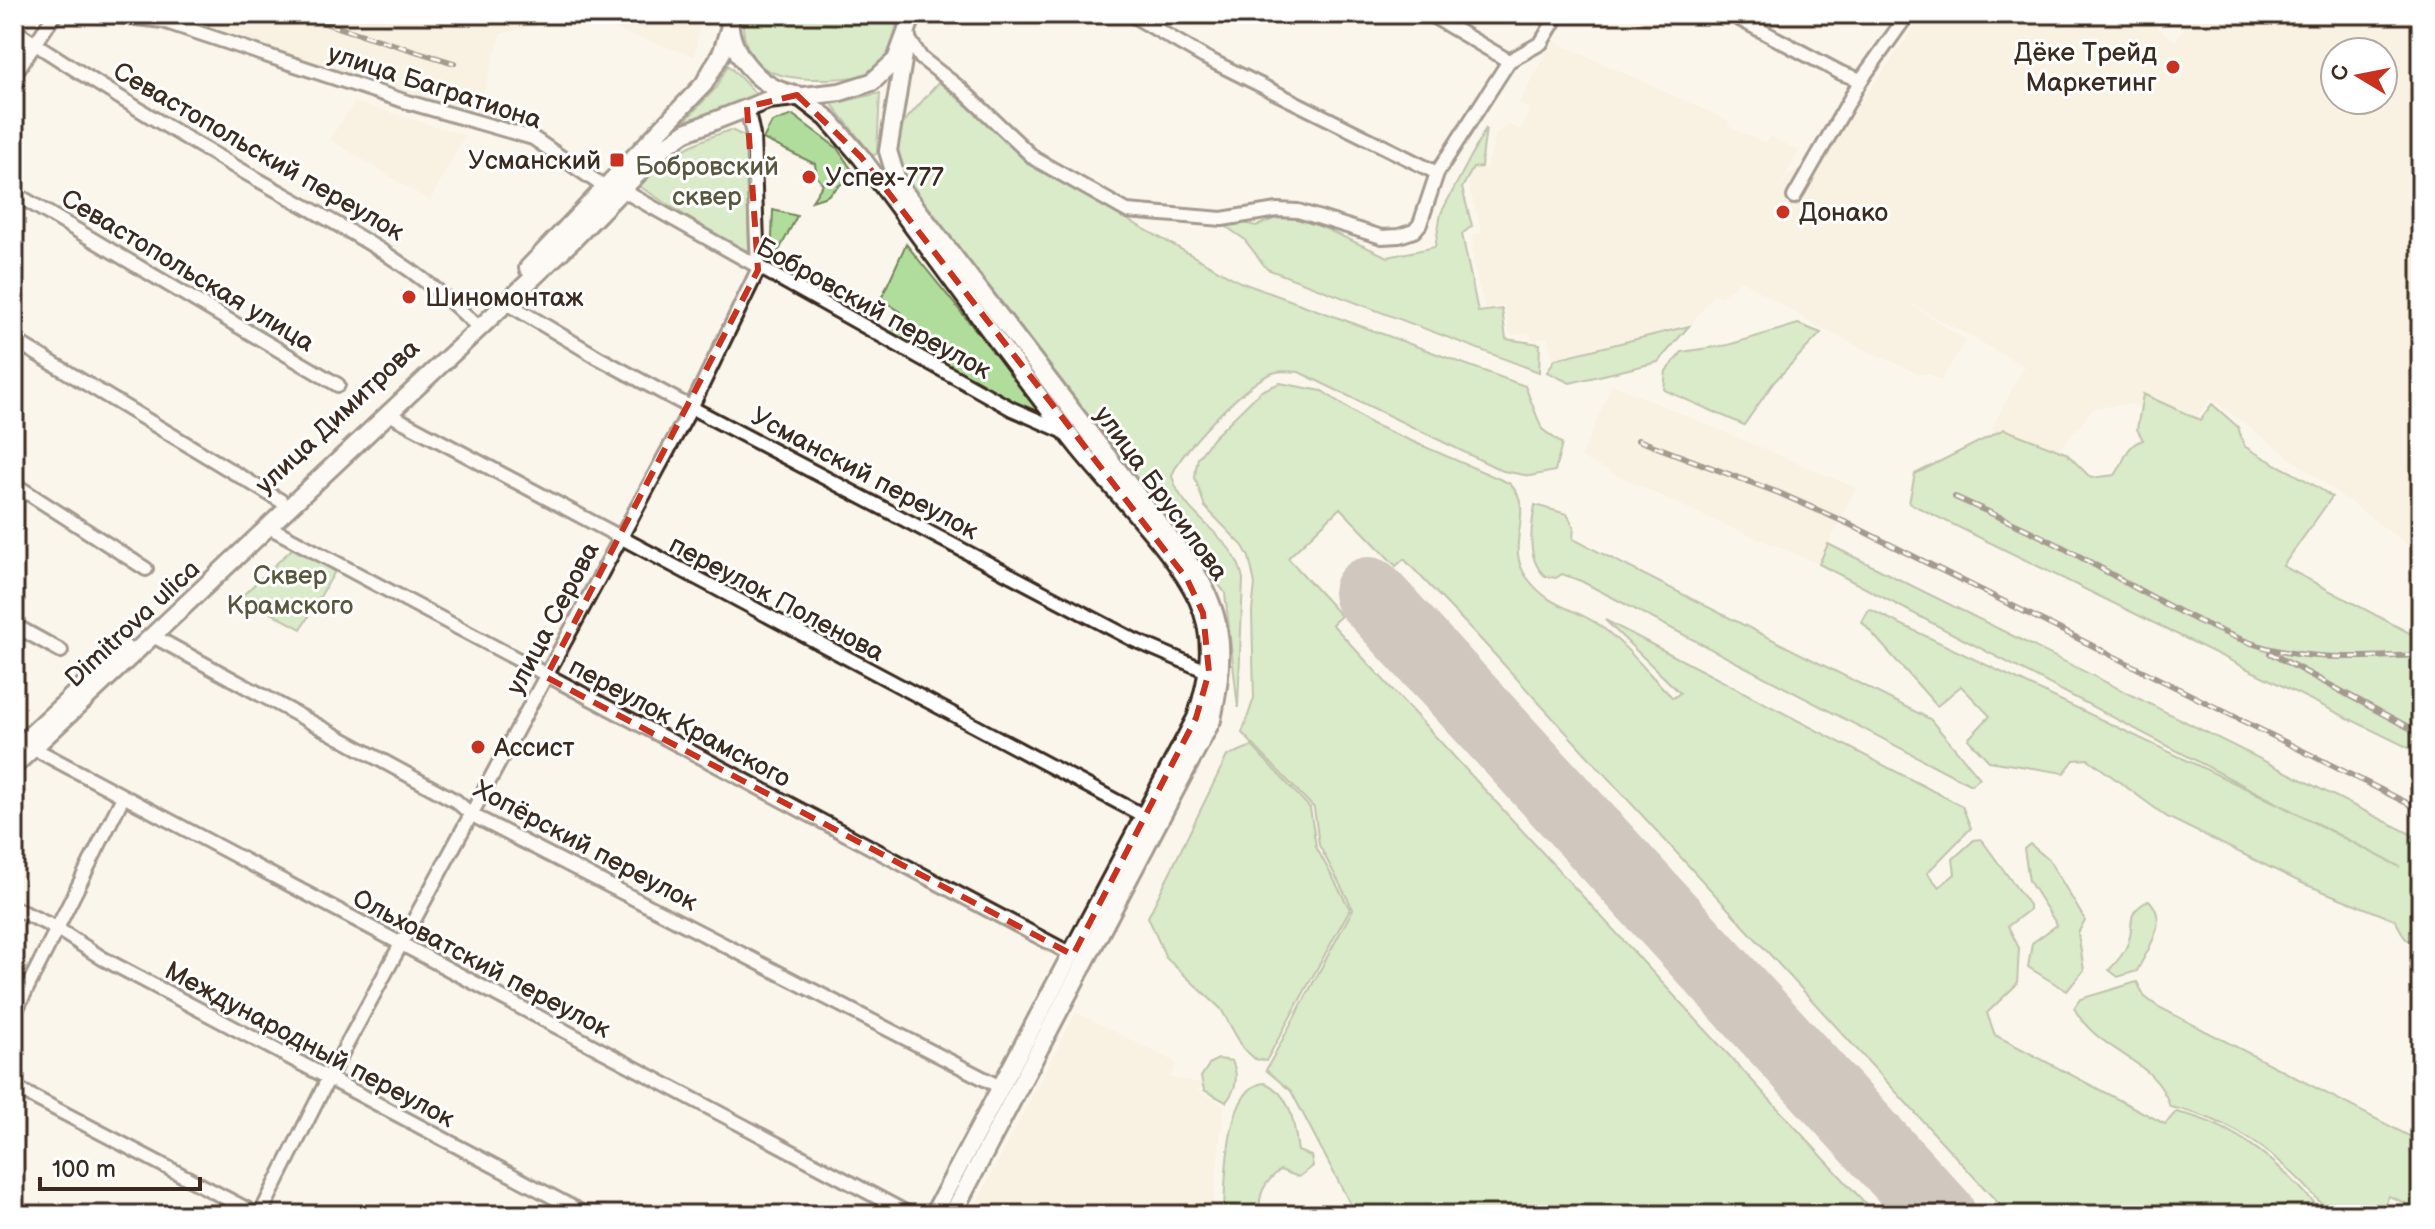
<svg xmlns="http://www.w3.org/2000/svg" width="2435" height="1229" font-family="'Balsamiq Sans',sans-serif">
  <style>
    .built { fill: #f6ebd6; fill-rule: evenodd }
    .green { fill: #b0dd9c; stroke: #76845d; stroke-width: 2 }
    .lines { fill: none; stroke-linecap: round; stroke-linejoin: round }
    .runway { stroke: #9b9085; stroke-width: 72 }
    .minor-casing { stroke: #3b2a1e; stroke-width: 18 }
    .major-casing { stroke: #3b2a1e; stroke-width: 22 }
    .minor { stroke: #fff; stroke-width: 12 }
    .major { stroke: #fff; stroke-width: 16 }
    .rail-casing { stroke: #3b2a1e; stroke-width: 6 }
    .rail { stroke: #fff; stroke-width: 3; stroke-dasharray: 9; stroke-linecap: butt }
    .marked { fill: none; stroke: #c8321e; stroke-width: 6; stroke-dasharray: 16 10; stroke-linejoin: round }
    .poi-dot { fill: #c8321e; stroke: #fff; stroke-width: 3 }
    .labels { text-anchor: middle; stroke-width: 6; stroke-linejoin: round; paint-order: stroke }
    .poi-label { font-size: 26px; fill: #3b2a1e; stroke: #fff; text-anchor: start }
    .street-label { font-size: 26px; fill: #3b2a1e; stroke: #fff }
    .park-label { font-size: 26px; fill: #58573e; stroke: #fff }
  </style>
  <rect width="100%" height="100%" fill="#fbf6ec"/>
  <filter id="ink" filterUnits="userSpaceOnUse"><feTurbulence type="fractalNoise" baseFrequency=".0125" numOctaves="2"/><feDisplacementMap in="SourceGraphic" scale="16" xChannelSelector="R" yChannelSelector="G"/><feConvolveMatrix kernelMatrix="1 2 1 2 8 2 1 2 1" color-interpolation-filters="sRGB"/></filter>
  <g filter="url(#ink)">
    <g class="built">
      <polygon points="160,14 548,14 540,25 501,34 476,116"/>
      <polygon points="566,14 701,14 695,56"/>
      <path d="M1924,14h213l38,26 20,-26h226v541l-210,-156 -27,34 -52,-29 -38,4 -41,50 -62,-28 33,-64 -120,-66 62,40 -25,41 -11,-7h-12l-97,-45 -80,-49 -20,17 -7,-2 -22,28 -139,35 -6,-21 -15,4 -2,-8 -20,2 -6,-30 -19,4 -11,-41 -2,-33 10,-3 -14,-48 5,-17 13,2 10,-36 13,-8 12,4 8,-20 -10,-5 33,-64 177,81 -1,5 37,17 5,-7 29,15 -26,47 14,-22 41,-28zM2335,52h48v48h-48z"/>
      <polygon points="355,102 465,135 430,201 329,139"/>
      <polygon points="1612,384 1856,488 1819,564 1710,519 1581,458"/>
      <polygon points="1076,1012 1177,1063 1170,1078 1202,1083 1202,1088 1196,1089 1224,1105 1212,1215 970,1215"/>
    </g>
    <g class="green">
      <path d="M743,14h156c-4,16 -7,40 -20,52 -15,13 -35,12 -54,13 -47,1 -85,-7 -82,-65z"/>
      <polygon points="728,65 758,96 678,128 716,88"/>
      <path d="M939,82l108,93 193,107 285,104 17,43 20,15 -7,27 -25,5 -27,-5 -204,-99c-12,0 -20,-3 -31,3 -23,10 -89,77 -96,101 12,44 63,58 71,103l-5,129 -13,-115 -321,-416 -7,-27v-20z"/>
      <polygon points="880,93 877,153 873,156 832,104"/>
      <polygon points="793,115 837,148 854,173 827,196 812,201 823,184 817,177 815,164 763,139 772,122"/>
      <polygon points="1486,128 1481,167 1473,168 1462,188 1472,226 1462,234 1478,312 1502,309 1506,339 1540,344 1539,372 1267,269 1244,239 1225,226 1235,221 1256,226 1279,217 1297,216 1388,257 1435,247 1441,213"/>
      <path d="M731,130l15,7 3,112 -5,4 -105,-67c32,-31 49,-43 92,-56z"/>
      <polygon points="773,210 797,216 771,266"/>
      <polygon points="906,244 1049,421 1043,427 884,335 901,312 881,299"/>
      <polygon points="1798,324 1821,333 1774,382 1744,425 1664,390 1666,371 1682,352 1728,345"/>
      <polygon points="1689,326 1658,362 1570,383 1547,372 1555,359"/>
      <path d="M1280,383l42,8 50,33 137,59c30,28 -8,61 19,96 22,29 45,28 71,46 27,19 50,50 74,73l7,-5 -75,-73 357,186 9,22 -44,45 12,14 16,-13 -2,-15 21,-19 7,-1 48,66v5l-21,16 11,22 -2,36 -30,29 8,22 170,89 11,-12c63,13 108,55 149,103h-316l-536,-584 -69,-72 -8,7 -56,-58 -52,50 53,58 -9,8 544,591h-520l-65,-124 -25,-21 87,-161 -34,-64 -5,-37 -72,-75 12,-35 -2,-87 3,-27 -6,-27 -6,-11 -38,-39 -10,-29 1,-10 2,-10 15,-20 48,-47z"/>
      <path d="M2143,394l57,26 12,-16 26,23 6,19c30,19 60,30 88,51l-49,69 138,73v115l-512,-251 6,-29 89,-45 62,24 25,25 24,-3c11,-14 9,-29 28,-35l-6,-11z"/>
      <path d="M1535,505l32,9 7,13 -1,12 357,180 50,59 -9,7 -390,-204 -19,-7 -6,4 -11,-2c-19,-17 -14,-48 -10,-71z"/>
      <polygon points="1828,544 2421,839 2421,947 2405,938 2395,920 2302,883 2167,817 2088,759 2074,760 2064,773 1989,761 1968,739 1990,716 1961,686 1937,706 1862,622 1869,609 2264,797 2400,867 1819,564"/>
      <polygon points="295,546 337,568 301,629 241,597"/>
      <polygon points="1252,746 1310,808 1316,847 1350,909 1266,1061 1255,1059 1243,1048 1221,1009 1166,958 1148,917 1227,756"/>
      <polygon points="2030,844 2049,860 2085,920 2078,933 2084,970 2067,991 2028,967 2032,943 2057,925 2029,881 2024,849"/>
      <path d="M2149,900c21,22 -1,48 -12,71l-19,6 -9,-7c8,-8 15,-16 19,-27 8,-22 -5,-28 21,-43z"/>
      <path d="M2137,982l8,15 12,9 264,136v26l-5,16 5,3v23l-32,-14 -10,19h-48c-43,-53 -93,-95 -161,-108 -14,-50 -73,-54 -96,-99l6,-9z"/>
      <path d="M1218,1059l14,2c7,15 4,29 -6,41l-22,-12 -3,-13 9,-14z"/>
      <path d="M1265,1083c28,12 29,43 33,68l13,5 2,10 -14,11 -19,-7c-17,14 -21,23 -21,45h-35c1,-30 1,-130 41,-132z"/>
    </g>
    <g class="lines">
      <polyline class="runway" points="1369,593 1940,1215"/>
      <defs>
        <g id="minor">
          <polyline points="101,14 163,21 404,101 533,138 606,188"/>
          <polyline points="1130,14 1204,57 1437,173"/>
          <polyline points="1429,14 1509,61"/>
          <polyline points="1730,14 1841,73 1861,80"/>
          <path d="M14,30c66,43 134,86 203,126 89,54 180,92 256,166"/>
          <polyline points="907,36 921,58 961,89 1035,159 1127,211 1222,219 1277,210 1298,211 1382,237 1399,236 1414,231 1420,224 1437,173 1509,61 1541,43 1553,23 1554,14"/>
          <polyline points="14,75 55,14"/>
          <polyline points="620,189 1012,409 1067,433"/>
          <polyline points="14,193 338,385"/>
          <polyline points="1794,197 1861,80 1908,14"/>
          <polyline points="507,303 599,358 673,398 1134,640 1209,672"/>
          <polyline points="14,340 281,501"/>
          <polyline points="389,414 1146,817"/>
          <polyline points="14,484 146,569"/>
          <polyline points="269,527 1073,955"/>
          <polyline points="14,625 61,651"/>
          <polyline points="153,636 456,801 472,815 1002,1088"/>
          <polyline points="33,748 911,1215"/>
          <polyline points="14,908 56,928 102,958 587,1215"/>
          <polyline points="14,1014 123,797"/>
          <polyline points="14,1087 258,1215"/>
          <polyline points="260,1215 328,1079 692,406 758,270 753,135 747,107"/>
        </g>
        <g id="major">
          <path d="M730,14c-4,36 28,73 62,80"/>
          <path d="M907,36l-19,115 10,33 295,384c34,53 31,92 19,152l-260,495"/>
          <path d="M797,95l30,23 34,39c73,97 143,196 218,291 35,43 97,104 119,152 18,39 11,79 -2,118l-263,497"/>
          <polyline points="528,268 704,84 722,52 730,26"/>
          <polyline points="14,750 124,648"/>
          <polyline points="14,766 572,241 663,148 686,132 768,100 840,92 872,82 896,60 913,14"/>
        </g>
      </defs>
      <use href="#minor" class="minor-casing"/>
      <use href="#major" class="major-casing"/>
      <use href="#minor" class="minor"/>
      <use href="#major" class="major"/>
      <defs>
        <g id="rail">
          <polyline points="295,14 454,63"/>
          <polyline points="1638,440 1779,493 1849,524 2421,810"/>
          <path d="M1955,497c37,17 76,33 111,52 61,33 120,71 185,94 53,19 115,14 170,12"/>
          <polyline points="2270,653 2421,734"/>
        </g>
      </defs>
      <use href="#rail" class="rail-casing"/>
      <use href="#rail" class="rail"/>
    </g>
  </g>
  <path d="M0 0H2435V1229H0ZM797,95l64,62 326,422 16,34 6,59 -13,46 -123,237 -527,-278 212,-407 -11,-163z" fill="#fbf6ec" fill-opacity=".55" fill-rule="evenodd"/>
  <path class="marked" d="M797,95l64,62 326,422 16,34 6,59 -13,46 -123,237 -527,-278 212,-407 -11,-163z"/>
  <g class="poi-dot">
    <circle cx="2173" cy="67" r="8"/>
    <rect x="609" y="152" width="16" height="16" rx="4"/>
    <circle cx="809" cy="177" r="8"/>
    <circle cx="1783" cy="212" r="8"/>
    <circle cx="409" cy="297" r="8"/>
    <circle cx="478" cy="747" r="8"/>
  </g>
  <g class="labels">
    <g class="poi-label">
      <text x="2157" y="61" text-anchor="end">Дёке Трейд<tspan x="2157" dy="30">Маркетинг</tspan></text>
      <text x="601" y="169" text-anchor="end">Усманский</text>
      <text x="825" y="186">Успех-777</text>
      <text x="1799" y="221">Донако</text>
      <text x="425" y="306">Шиномонтаж</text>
      <text x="494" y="756">Ассист</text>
    </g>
    <g class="street-label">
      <text transform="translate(435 86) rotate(18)" y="9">улица Багратиона</text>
      <text transform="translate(259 151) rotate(30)" y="9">Севастопольский переулок</text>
      <text transform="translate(188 270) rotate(31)" y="9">Севастопольская улица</text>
      <text transform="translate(874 308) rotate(29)" y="9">Бобровский переулок</text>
      <text transform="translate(337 416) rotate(-43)" y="9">улица Димитрова</text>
      <text transform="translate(865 473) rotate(28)" y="9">Усманский переулок</text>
      <text transform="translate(1162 493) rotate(54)" y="9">улица Брусилова</text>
      <text transform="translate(777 598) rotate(28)" y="9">переулок Поленова</text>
      <text transform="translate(552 618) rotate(-62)" y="9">улица Серова</text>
      <text transform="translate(132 623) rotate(-43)" y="9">Dimitrova ulica</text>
      <text transform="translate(680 722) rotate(28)" y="9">переулок Крамского</text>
      <text transform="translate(586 845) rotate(28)" y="9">Хопёрский переулок</text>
      <text transform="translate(482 963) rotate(28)" y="9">Ольховатский переулок</text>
      <text transform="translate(310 1044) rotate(28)" y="9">Международный переулок</text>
    </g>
    <g class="park-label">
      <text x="707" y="175">Бобровский<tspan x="707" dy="30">сквер</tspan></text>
      <text x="290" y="584">Сквер<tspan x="290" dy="30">Крамского</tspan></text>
    </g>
  </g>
  <rect width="2435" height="1229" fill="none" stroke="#fff" stroke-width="48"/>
  <rect x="24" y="24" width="2387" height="1181" fill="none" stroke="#3b2a1e" stroke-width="3" filter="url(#ink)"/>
  <g transform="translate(2359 76) rotate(280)"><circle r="38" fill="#ffffff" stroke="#b1aaa5" stroke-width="2"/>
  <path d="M0-6L14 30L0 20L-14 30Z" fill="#c8321e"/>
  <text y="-12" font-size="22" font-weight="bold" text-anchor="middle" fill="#3b2a1e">С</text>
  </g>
  <path d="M40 1177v12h160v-12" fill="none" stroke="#3b2a1e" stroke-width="4"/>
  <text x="52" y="1177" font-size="24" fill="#3b2a1e" stroke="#ffffff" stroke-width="6" paint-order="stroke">100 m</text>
</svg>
